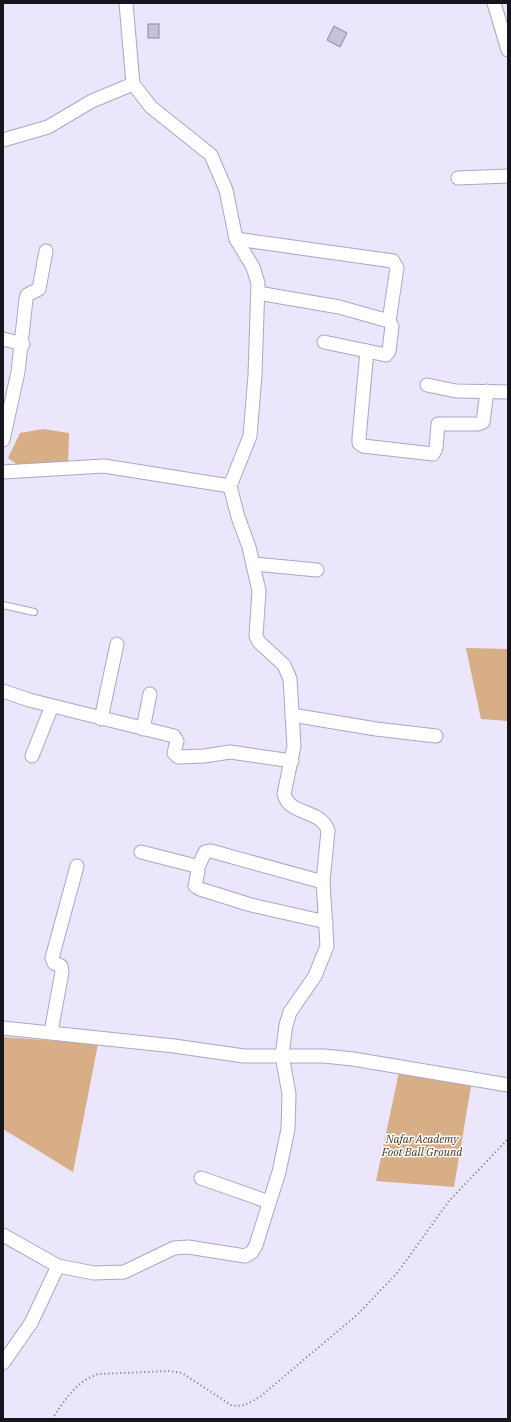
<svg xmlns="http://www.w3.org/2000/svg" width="511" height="1422" font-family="'IBM Plex Serif',serif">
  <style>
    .green { fill: #d7ae86 }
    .building { fill: #c7c1db; stroke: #8d879f }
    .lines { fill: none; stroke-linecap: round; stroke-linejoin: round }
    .service-casing { stroke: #aca6bf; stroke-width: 8 }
    .minor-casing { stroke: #aca6bf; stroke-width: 15 }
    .path { stroke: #767381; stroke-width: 2; stroke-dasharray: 1 3; stroke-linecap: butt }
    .service { stroke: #fff; stroke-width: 6 }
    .minor { stroke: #fff; stroke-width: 13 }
    .labels { text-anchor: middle; stroke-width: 3; stroke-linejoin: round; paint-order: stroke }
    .park-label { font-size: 11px; font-style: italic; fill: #462d14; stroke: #fff }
  </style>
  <rect width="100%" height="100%" fill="#ebe6fb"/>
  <g class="green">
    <polygon points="43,429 69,433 68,465 21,467 8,458 20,433"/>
    <polygon points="466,648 508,649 508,721 481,719"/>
    <polygon points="3,1037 98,1044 73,1172 3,1129"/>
    <polygon points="399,1072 471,1086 454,1187 376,1181"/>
  </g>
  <g class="building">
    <rect x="148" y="24" width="11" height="14"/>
    <polygon points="334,26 347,33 340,47 327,40"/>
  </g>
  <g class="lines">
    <defs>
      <polyline id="service" points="3,605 34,612"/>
      <g id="minor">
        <polyline points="494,3 508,50"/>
        <polyline points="3,140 48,127 92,101 133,84"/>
        <polyline points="458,178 508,176"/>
        <polyline points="236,239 393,261 397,268 389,321"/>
        <polyline points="258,293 339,307 389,321 392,326 389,351 386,355 324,342"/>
        <polyline points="3,339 23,344"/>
        <polyline points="367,351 359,438 359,443 363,446 433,454 436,448 438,424 478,424 483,422 487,391"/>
        <polyline points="427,385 456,391 508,392"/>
        <polyline points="3,440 18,372 26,299 27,295 39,289 46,251"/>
        <polyline points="3,472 104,466 230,486"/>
        <polyline points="254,564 317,570"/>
        <polyline points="3,691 29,700 174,736 177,741 174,753 178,757 204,756 230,752 292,761"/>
        <polyline points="292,715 376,729 436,736"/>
        <polyline points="101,719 117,644"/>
        <polyline points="143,729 150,694"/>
        <polyline points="32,756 52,706"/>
        <polyline points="141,852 196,866 198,871 195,886 200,889 251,905 326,922"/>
        <polyline points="198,867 205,852 211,851 323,882"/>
        <polyline points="3,1028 174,1046 244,1056 324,1056 353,1059 508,1085"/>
        <polyline points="51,1032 62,972 61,966 54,963 52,958 77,866"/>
        <polyline points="201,1178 269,1202"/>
        <path d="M3,1235l55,31 36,7 30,-1 50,-24 14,-1 57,9 7,-4 4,-7 23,-73 9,-43 1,-35 -7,-39 4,-30 4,-13 25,-36 12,-30 -4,-64 5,-51c-6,-22 -39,-15 -44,-37l10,-48 -4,-67 -6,-14 -25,-23 -3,-6 3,-45 -10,-44 -11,-30 -8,-31 20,-50 5,-61 3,-92 -5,-16 -17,-28 -10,-49 -15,-35 -60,-48 -18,-23 -7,-81"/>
        <polyline points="3,1363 31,1323 58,1266"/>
      </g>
    </defs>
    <use href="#service" class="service-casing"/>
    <use href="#minor" class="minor-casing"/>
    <path class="path" d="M52,1419c13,-19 23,-37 46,-45l71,-3 13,2 49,32c12,3 20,-3 30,-9l97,-82 40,-42 51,-71 59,-62"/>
    <use href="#service" class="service"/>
    <use href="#minor" class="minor"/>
  </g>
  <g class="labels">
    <g class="park-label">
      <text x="422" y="1143">Nafar Academy<tspan x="422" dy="13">Foot Ball Ground</tspan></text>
    </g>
  </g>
  <rect width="511" height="1422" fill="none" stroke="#16141d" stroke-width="8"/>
</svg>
